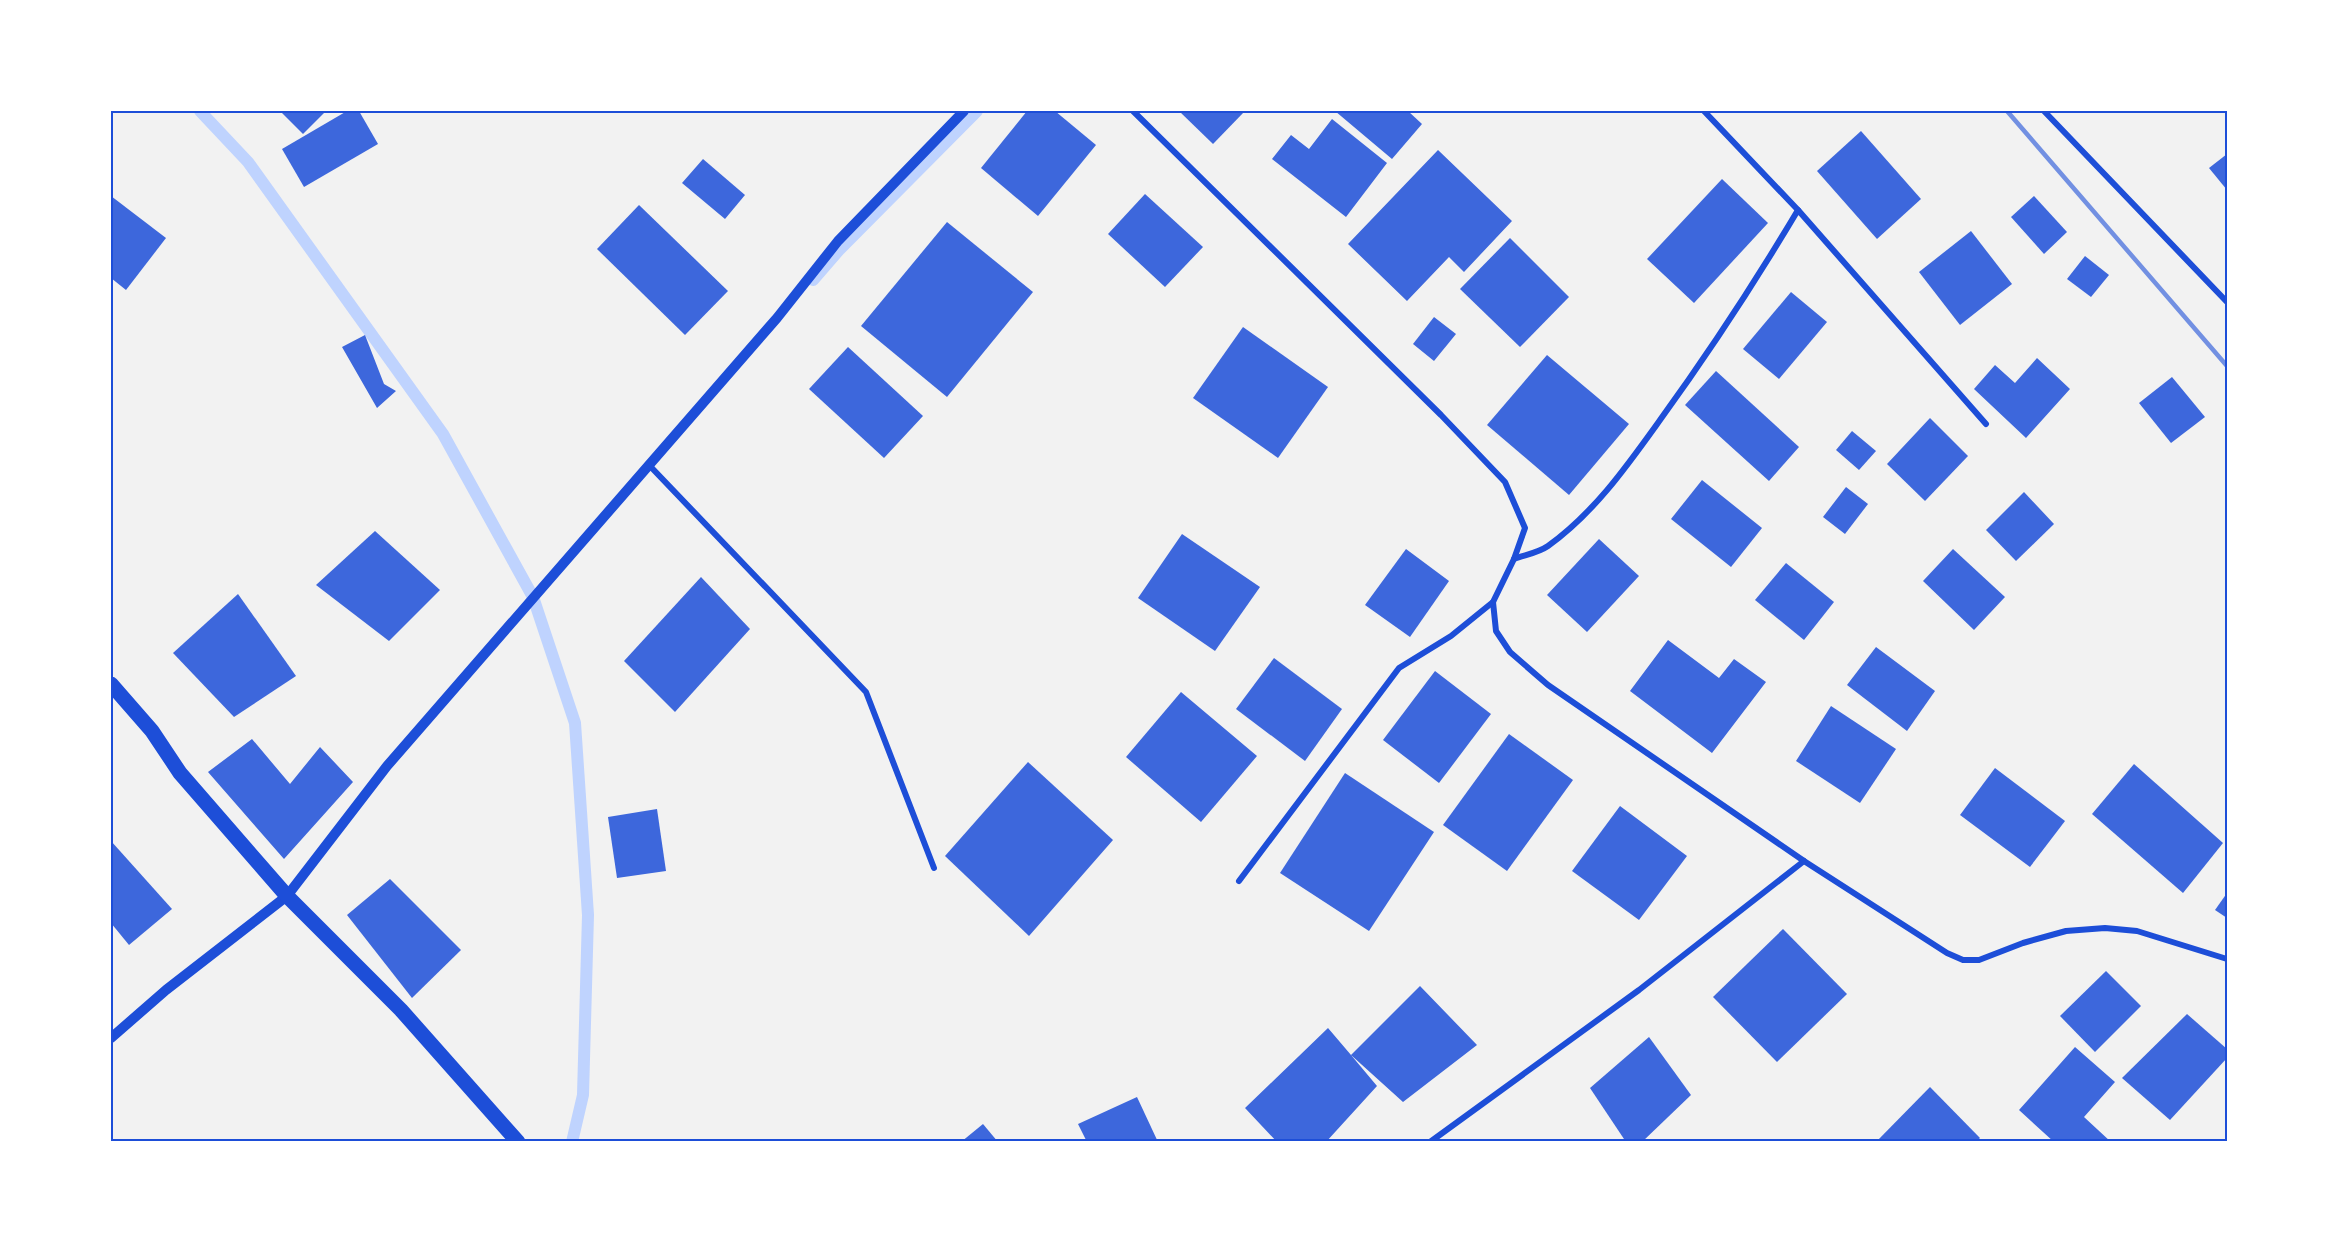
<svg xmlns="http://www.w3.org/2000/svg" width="2338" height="1253" font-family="'DejaVu Sans',sans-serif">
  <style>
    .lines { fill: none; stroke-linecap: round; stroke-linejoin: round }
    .stream { stroke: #bfd3fe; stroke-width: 12 }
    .building { fill: #3d67dc }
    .minor { stroke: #1d4ed8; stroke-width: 6 }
    .tertiary { stroke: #1d4ed8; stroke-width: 10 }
    .primary { stroke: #1d4ed8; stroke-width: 15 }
    .rail { stroke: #7290e2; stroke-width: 4.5 }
    .neatline { fill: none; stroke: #1d4ed8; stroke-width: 2 }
  </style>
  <rect width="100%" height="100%" fill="#f2f2f2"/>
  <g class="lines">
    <g class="stream">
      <polyline points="200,111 248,162 443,434 533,597 575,723 588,915 583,1095 572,1142"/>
      <polyline points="813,280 839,250 977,111"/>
    </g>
  </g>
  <g class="building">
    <polygon points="280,111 326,111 303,134"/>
    <polygon points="347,111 359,111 378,144 304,187 282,149"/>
    <polygon points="1027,111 1055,111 1096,145 1038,216 981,168"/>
    <polygon points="1179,111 1245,111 1213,144"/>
    <polygon points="1335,111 1408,111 1422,124 1392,159"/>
    <polygon points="1332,119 1387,163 1346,217 1272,159 1291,135 1309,149"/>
    <polygon points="1861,131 1921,199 1877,239 1817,171"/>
    <polygon points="1438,150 1512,221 1464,272 1449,257 1407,301 1348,244"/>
    <polygon points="2227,154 2227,190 2209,168"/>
    <polygon points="703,159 745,195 725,219 682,183"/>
    <polygon points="1722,179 1768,223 1694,303 1647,259"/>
    <polygon points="1145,194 1203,247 1165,287 1108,234"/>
    <polygon points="111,196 166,238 126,290 111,278"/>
    <polygon points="2034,196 2067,232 2044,254 2011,217"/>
    <polygon points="639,205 728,291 685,335 597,249"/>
    <polygon points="947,222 1033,292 947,397 861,326"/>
    <polygon points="1971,231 2012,284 1960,325 1919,272"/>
    <polygon points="1510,238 1569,297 1520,347 1460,289"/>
    <polygon points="2085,256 2109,275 2091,297 2067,279"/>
    <polygon points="1791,292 1827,322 1779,379 1743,349"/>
    <polygon points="1434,317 1456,334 1434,361 1413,344"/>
    <polygon points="1243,327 1328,387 1278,458 1193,398"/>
    <polygon points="365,335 384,384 396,391 377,408 342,347"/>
    <polygon points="848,347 923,416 884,458 809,389"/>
    <polygon points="1547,355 1629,424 1569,495 1487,425"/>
    <polygon points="2037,358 2070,389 2026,438 1974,389 1995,365 2015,383"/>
    <polygon points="1716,371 1799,447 1769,481 1685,405"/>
    <polygon points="2172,377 2205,417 2171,443 2139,403"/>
    <polygon points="1930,418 1968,456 1925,501 1887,464"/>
    <polygon points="1852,431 1876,451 1859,470 1836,450"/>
    <polygon points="1702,480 1762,528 1731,567 1671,519"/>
    <polygon points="1846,487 1868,504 1845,534 1823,517"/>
    <polygon points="2024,492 2054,524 2016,561 1986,530"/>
    <polygon points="375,531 440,590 389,641 316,585"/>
    <polygon points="1182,534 1260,587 1215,651 1138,598"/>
    <polygon points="1599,539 1639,576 1587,632 1547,595"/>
    <polygon points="1406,549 1449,581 1410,637 1365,605"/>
    <polygon points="1953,549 2005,597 1974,630 1923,581"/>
    <polygon points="1786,563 1834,602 1804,640 1755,600"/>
    <polygon points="701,577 750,629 675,712 624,661"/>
    <polygon points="238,594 296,676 234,717 173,653"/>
    <polygon points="1668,640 1719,678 1734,659 1766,682 1712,753 1630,691"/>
    <polygon points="1876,647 1935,691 1907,731 1847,685"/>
    <polygon points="1274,658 1342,709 1305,761 1236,709"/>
    <polygon points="1435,671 1491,714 1439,783 1383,740"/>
    <polygon points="1181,692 1257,756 1201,822 1126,757"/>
    <polygon points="1831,706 1896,749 1860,803 1796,761"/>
    <polygon points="1509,734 1573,780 1507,871 1443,825"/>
    <polygon points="252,739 290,784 320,747 353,782 284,859 208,772"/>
    <polygon points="1028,762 1113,840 1029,936 945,856"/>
    <polygon points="2134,764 2223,843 2183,893 2092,814"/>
    <polygon points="1995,768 2065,821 2030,867 1960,815"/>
    <polygon points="1345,773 1434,832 1369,931 1280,873"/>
    <polygon points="1620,806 1687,856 1639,920 1572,871"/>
    <polygon points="657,809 666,871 617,878 608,817"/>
    <polygon points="111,841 172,909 129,945 111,923"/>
    <polygon points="390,879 461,950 412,998 347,915"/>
    <polygon points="2227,893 2227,918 2215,910"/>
    <polygon points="1783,929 1847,994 1777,1062 1713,997"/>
    <polygon points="2106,971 2141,1006 2095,1052 2060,1016"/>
    <polygon points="1420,986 1477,1045 1403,1102 1351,1055 1377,1086 1326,1142 1277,1142 1245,1108 1328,1028 1351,1055"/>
    <polygon points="2187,1014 2227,1049 2227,1058 2170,1120 2122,1078"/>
    <polygon points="1649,1037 1691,1095 1642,1142 1626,1142 1590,1088"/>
    <polygon points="2075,1047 2115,1082 2084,1117 2111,1142 2054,1142 2019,1110"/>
    <polygon points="1930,1087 1980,1138 1976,1142 1876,1142"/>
    <polygon points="1137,1097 1158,1142 1087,1142 1078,1124"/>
    <polygon points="983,1124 998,1142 961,1142"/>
  </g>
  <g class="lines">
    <g class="minor">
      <polyline points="1133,111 1441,415 1505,482 1525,528 1514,559 1493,602 1496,631 1510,652 1548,685 1804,861 1947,953 1963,960 1979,960 2023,943 2066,931 2105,928 2137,931 2227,959"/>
      <polyline points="1704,111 1798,210"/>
      <polyline points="2044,111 2227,302"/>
      <polyline points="649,465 866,692 934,868"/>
      <path d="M1514,559c10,-4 24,-6 34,-13 46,-33 79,-80 112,-126 50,-69 94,-136 138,-210l188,214"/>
      <polyline points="1239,881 1399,668 1451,636 1493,602"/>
      <polyline points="1430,1142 1639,990 1804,861"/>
    </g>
    <polyline class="tertiary" points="111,1038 166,990 287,896 387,766 777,318 838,241 964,111"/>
    <polyline class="primary" points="111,684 152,731 180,773 287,896 401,1010 518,1142"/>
    <polyline class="rail" points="2007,111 2227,366"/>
  </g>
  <rect width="2338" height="1253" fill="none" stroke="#ffffff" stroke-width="225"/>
  <rect x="112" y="112" width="2114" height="1028" class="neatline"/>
</svg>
